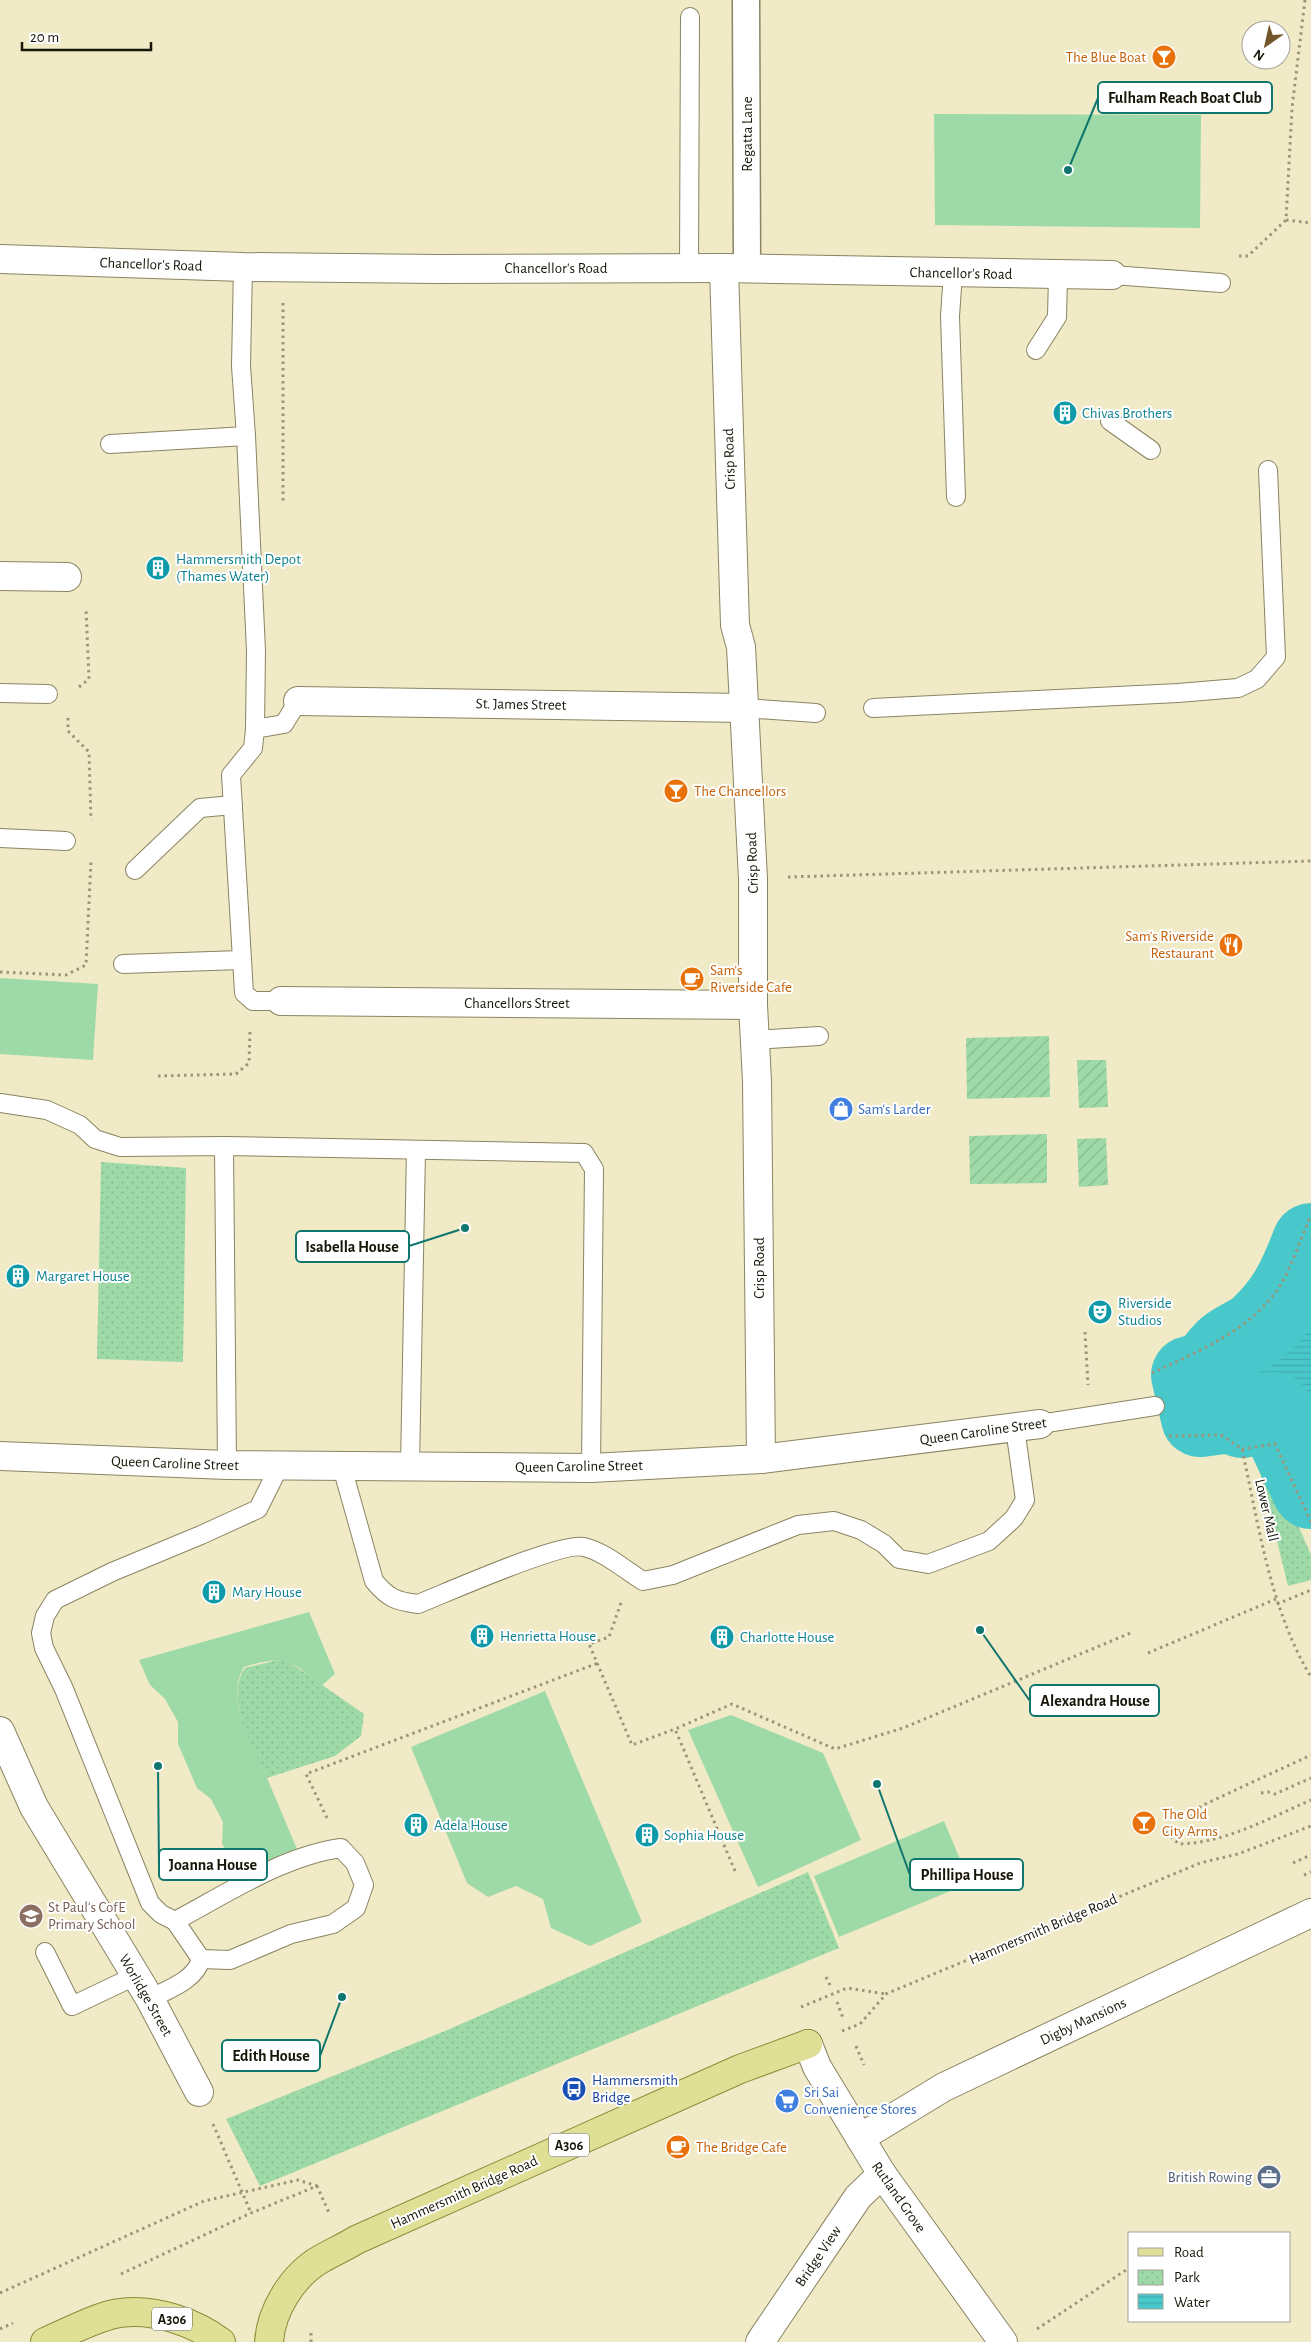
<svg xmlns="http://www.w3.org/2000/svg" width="1311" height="2342" font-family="'Alegreya Sans',sans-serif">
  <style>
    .grass { fill: #9edaa7 }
    .park { fill: url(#park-dots) }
    .garden { fill: url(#garden-furrows) }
    .water { fill: url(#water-rules) }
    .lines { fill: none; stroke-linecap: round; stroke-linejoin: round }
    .river { stroke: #48c8cb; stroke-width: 78 }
    .service-casing { stroke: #8a8462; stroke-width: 20 }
    .pedestrian-casing { stroke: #8a8462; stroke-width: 29 }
    .minor-casing { stroke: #8a8462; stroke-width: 30 }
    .primary-casing { stroke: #8b8b37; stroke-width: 30 }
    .path { stroke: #9b967b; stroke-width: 3; stroke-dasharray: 2.5 4; stroke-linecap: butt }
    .service { stroke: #fff; stroke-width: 18 }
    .pedestrian { stroke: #fff; stroke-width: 26 }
    .minor { stroke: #fff; stroke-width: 28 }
    .primary { stroke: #dfdf96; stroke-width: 28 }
    .labels { text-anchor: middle; stroke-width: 4; stroke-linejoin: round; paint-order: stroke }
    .shield { fill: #fff; stroke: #5d5c52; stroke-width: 1 }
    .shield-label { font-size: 14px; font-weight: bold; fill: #181608 }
    .food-label { font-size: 15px; fill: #c56008; stroke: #fff; text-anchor: start }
    .street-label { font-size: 15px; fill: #181608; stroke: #fff }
    .culture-label { font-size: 15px; fill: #0d838f; stroke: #fff; text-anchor: start }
    .shop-label { font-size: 15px; fill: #366cbe; stroke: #fff; text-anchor: start }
    .education-label { font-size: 15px; fill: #785e54; stroke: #fff; text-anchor: start }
    .transit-label { font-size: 15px; fill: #164399; stroke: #fff; text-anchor: start }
    .service-label { font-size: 15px; fill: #4e5e75; stroke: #fff; text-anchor: end }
    .leader { fill: none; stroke: #0f766e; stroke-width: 2 }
    .callout-dot { fill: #0f766e; stroke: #fff; stroke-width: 2 }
    .callout { fill: #fff; stroke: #0f766e; stroke-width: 2 }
    .callout-label { font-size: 16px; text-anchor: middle; font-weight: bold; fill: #181608 }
  </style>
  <defs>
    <pattern id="park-dots" width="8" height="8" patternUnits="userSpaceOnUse" patternTransform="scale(1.25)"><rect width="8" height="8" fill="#9edaa7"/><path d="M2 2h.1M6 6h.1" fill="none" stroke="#87ba8e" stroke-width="1.8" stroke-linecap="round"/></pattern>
    <pattern id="garden-furrows" width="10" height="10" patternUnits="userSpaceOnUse" patternTransform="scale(1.25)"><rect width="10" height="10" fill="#9edaa7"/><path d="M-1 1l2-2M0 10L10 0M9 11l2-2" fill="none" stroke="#87ba8e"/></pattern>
    <pattern id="water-rules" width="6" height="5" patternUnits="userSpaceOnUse" patternTransform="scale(1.25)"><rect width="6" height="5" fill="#48c8cb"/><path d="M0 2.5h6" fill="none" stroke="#3eabad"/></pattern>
  </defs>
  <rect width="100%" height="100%" fill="#f1eac6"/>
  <g class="grass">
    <polygon points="934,114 1201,115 1200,228 935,225"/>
    <polygon points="0,978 98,984 93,1060 0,1054"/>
    <path d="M309,1612l26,62 -15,13c-28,-29 -37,-32 -76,-20 -9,16 -8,30 -4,47l57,135 -11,6 -9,10 -45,-1 -10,-21 1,-21 -12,-23 -14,-11 -19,-44v-22l-13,-23 -15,-14 -11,-25z"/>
    <polygon points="545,1691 642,1922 590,1946 551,1928 543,1899 516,1886 488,1897 467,1883 411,1747"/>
    <polygon points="731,1715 823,1753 861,1840 758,1887 688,1730"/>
    <polygon points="944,1821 970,1883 839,1937 814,1876"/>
  </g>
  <g class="park">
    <polygon points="101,1162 186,1168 183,1362 97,1359"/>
    <polygon points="1267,1453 1311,1555 1311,1580 1288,1586 1256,1456"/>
    <path d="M278,1660l11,2 75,52 -3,22 -26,20 -68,22c-13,-32 -44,-77 -22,-110z"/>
    <polygon points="808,1872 839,1948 260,2186 226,2119 445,2031"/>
  </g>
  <g class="garden">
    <polygon points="1049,1036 1050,1097 967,1099 966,1038"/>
    <polygon points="1077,1060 1106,1060 1108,1107 1079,1108"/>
    <polygon points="1047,1134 1047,1183 970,1184 969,1136"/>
    <polygon points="1106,1138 1108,1185 1079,1187 1077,1139"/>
  </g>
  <path class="water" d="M1311,1242v248l-37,-79 -32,8 -5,-6 -37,5 -10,-43c24,-5 19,-10 35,-26 9,-9 25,-13 35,-23 27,-26 38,-50 51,-84z"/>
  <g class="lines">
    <path class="river" d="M1311,1242c-13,34 -24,59 -51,84 -10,10 -26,14 -35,23 -16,16 -11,21 -35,26l10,43 37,-5 5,6 32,-8 37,79"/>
    <defs>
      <g id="service">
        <polyline points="243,267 241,366 246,436 256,651 255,729 253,748 231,775 244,993 253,1001 281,1001"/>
        <polyline points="689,268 690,17"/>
        <polyline points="953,273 950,316 956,497"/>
        <polyline points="1112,275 1221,283"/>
        <polyline points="1036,350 1057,317 1058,275"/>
        <polyline points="1110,421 1151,450"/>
        <polyline points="110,444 246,436"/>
        <polyline points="0,693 48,694"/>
        <polyline points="744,708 816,713"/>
        <polyline points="873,708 1178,693 1238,688 1257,679 1276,657 1268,470"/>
        <polyline points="255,729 284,724 298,701"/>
        <polyline points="0,838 66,841"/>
        <polyline points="135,870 200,808 233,805"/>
        <polyline points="123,964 241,960"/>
        <polyline points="754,1040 819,1036"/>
        <polyline points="0,1103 47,1110 80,1125 95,1139 120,1147 224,1146 584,1153 594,1169 591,1468"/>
        <polyline points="224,1146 227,1465"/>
        <polyline points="1040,1424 1155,1406"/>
        <polyline points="410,1466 416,1150"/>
        <path d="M342,1467l32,114c15,18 22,20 44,23 28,-11 144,-63 166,-57 21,5 41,23 59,34l30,-6 125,-50 36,-4 27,9 23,14 15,15 29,5 61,-23 25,-23 11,-18 -10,-72"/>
        <path d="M175,1921c51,-27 108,-65 166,-73l14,15 9,22 -8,23 -23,16 -42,10 -61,26 -29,-1"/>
        <polyline points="45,1952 72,2006 135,1976"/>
        <path d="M150,1999c18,-10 45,-18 51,-40l-26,-38 -14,-7 -11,-11 -86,-214 -20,-41 -3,-15 4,-17 10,-16 57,-28 89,-37 57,-26 22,-44"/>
      </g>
      <polyline id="pedestrian" points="746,0 747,268"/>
      <g id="minor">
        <polyline points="0,259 243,267 438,269 724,268 1112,275"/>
        <polyline points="724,268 735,625 741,647 753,879 753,1005 757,1081 761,1459"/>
        <polyline points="0,576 67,577"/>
        <polyline points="298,701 744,708"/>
        <polyline points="281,1001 753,1005"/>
        <polyline points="0,1456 227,1465 591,1468 761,1459 1040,1424"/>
        <polyline points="0,1731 34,1807 150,1999 199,2092"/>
        <polyline points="808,2044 817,2067 882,2174 1003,2342"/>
        <polyline points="860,2138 944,2087 1311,1913"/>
        <polyline points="760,2342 858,2197 882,2174"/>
      </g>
      <g id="primary">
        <path d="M45,2342c19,-8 55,-27 75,-29 34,-5 74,9 101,29"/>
        <path d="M269,2342c2,-32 24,-67 52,-83 12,-7 24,-12 35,-19l384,-171 68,-25"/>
      </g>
    </defs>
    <use href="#service" class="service-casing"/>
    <use href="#pedestrian" class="pedestrian-casing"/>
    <use href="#minor" class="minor-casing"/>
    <use href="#primary" class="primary-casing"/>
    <g class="path">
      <polyline points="1305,0 1292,108 1286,220 1311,223"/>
      <polyline points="1239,256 1248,256 1286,220"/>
      <polyline points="283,303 283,504"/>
      <polyline points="79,687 89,679 86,608"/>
      <polyline points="68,718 68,731 89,752 91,820"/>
      <polyline points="788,877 1311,861"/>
      <polyline points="0,972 66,975 86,965 91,861"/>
      <polyline points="158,1076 236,1074 249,1063 250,1031"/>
      <polyline points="1085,1332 1088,1385"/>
      <path d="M1152,1373c49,-23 108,-46 134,-98 9,-19 17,-41 25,-60"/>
      <path d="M1169,1436l52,-1 21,14c17,77 28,160 69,228"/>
      <polyline points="1242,1449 1275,1444 1311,1522"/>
      <polyline points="621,1603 609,1637 589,1644 632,1745 675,1729"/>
      <polyline points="1277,1604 1311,1590"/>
      <polyline points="1148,1653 1276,1599"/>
      <polyline points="1261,1793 1268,1792 1275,1794 1311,1778"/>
      <polyline points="1190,1817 1201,1806 1311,1755"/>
      <polyline points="327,1818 306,1774 598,1663"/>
      <path d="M1166,1832l13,12c47,-1 90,-26 132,-44"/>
      <polyline points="1293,1863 1311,1855"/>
      <polyline points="735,1871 675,1729 732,1704 835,1749 903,1728 1133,1632"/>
      <polyline points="1304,1875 1311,1872"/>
      <polyline points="826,1977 831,1987"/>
      <polyline points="837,2002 843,2018"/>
      <polyline points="801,2007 847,1988 886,1994"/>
      <polyline points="842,2031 860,2024 886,1994 1200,1863 1238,1854 1311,1826"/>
      <polyline points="856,2046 864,2065"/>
      <polyline points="213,2124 251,2213"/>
      <polyline points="121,2274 251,2213 317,2186 330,2215"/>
      <polyline points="0,2293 204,2201 298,2180 317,2186"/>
      <polyline points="0,2329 13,2323"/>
      <polyline points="1037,2329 1129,2268"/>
      <polyline points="311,2342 311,2329"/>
    </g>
    <use href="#service" class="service"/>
    <use href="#pedestrian" class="pedestrian"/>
    <use href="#minor" class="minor"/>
    <use href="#primary" class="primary"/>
  </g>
  <defs>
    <symbol id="bar-disc" viewBox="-11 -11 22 22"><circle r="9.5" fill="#e8710a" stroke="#fff"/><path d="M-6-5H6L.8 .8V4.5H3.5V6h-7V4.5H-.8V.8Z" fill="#fff"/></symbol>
    <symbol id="building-disc" viewBox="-11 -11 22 22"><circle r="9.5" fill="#0f9aa8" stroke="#fff"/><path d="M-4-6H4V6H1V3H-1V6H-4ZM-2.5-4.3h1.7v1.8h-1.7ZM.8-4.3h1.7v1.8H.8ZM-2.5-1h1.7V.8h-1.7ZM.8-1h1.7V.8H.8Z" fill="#fff"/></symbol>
    <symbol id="restaurant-disc" viewBox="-11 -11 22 22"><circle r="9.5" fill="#e8710a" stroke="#fff"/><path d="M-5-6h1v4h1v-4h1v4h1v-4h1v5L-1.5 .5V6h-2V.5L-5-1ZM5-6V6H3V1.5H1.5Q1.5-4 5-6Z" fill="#fff"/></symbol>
    <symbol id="cafe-disc" viewBox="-11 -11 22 22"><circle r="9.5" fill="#e8710a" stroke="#fff"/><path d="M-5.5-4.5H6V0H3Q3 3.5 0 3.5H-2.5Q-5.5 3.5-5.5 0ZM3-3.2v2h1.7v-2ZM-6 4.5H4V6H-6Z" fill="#fff"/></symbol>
    <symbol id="shop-disc" viewBox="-11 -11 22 22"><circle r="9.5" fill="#3f7fe0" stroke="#fff"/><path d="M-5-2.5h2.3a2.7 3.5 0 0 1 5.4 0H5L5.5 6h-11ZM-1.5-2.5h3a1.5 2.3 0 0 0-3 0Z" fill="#fff"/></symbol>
    <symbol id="theatre-disc" viewBox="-11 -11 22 22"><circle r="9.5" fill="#0f9aa8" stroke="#fff"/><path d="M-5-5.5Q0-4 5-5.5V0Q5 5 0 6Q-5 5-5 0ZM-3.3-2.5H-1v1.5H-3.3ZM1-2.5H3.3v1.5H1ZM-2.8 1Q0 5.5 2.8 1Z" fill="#fff"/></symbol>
    <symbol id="school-disc" viewBox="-11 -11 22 22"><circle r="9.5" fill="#8d6e63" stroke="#fff"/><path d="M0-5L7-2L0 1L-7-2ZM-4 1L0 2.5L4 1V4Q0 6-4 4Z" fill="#fff"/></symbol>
    <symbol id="bus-disc" viewBox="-11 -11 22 22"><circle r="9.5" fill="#1a4fb4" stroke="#fff"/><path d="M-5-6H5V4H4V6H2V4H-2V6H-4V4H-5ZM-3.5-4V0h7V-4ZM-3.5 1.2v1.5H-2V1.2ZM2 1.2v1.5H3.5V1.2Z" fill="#fff"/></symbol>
    <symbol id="supermarket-disc" viewBox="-11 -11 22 22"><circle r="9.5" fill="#3f7fe0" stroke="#fff"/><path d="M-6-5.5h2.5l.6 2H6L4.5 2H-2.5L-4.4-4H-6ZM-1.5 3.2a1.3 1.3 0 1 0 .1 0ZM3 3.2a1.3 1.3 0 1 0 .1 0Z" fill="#fff"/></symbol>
    <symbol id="office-disc" viewBox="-11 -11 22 22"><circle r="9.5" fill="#5c6f8a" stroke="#fff"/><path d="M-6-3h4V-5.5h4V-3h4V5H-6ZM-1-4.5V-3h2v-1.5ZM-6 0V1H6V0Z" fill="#fff"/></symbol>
  </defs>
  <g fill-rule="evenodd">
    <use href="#bar-disc" x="1150" y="43" width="28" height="28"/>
    <use href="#building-disc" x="1051" y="399" width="28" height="28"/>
    <use href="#building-disc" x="144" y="554" width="28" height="28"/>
    <use href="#bar-disc" x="662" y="777" width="28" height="28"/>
    <use href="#restaurant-disc" x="1217" y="931" width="28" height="28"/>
    <use href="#cafe-disc" x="678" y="965" width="28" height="28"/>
    <use href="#shop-disc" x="827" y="1095" width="28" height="28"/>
    <use href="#building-disc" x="4" y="1262" width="28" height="28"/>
    <use href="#theatre-disc" x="1086" y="1298" width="28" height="28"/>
    <use href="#building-disc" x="200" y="1578" width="28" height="28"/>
    <use href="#building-disc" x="468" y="1622" width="28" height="28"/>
    <use href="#building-disc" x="708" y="1623" width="28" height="28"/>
    <use href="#bar-disc" x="1130" y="1809" width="28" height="28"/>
    <use href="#building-disc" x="402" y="1811" width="28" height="28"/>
    <use href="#building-disc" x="633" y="1821" width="28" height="28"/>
    <use href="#school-disc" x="17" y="1902" width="28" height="28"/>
    <use href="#bus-disc" x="560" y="2075" width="28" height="28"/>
    <use href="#supermarket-disc" x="773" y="2087" width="28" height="28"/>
    <use href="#cafe-disc" x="664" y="2133" width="28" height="28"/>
    <use href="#office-disc" x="1255" y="2163" width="28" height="28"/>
  </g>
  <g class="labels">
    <g class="shield">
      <rect x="549" y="2133.5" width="40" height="23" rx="4"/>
      <rect x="152" y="2307.5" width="40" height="23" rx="4"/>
    </g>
    <g class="shield-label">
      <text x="569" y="2150">A306</text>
      <text x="172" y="2324">A306</text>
    </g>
    <g class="food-label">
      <text x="1146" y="62" text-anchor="end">The Blue Boat</text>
      <text x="694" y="796">The Chancellors</text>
      <text x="1214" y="941" text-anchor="end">Sam's Riverside<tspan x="1214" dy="17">Restaurant</tspan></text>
      <text x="710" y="975">Sam's<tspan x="710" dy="17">Riverside Cafe</tspan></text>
      <text x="1162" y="1819">The Old<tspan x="1162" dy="17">City Arms</tspan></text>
      <text x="696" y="2152">The Bridge Cafe</text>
    </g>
    <g class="street-label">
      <text transform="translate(747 134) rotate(-90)" y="5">Regatta Lane</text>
      <text transform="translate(151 264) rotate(2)" y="5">Chancellor's Road</text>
      <text x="556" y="273">Chancellor's Road</text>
      <text transform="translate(961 273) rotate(1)" y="5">Chancellor's Road</text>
      <text transform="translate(729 459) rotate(-92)" y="5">Crisp Road</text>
      <text transform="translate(521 704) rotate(1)" y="5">St. James Street</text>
      <text transform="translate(752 863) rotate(-92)" y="5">Crisp Road</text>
      <text x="517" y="1008">Chancellors Street</text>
      <text transform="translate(759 1268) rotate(-90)" y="5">Crisp Road</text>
      <text transform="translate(983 1431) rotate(-8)" y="5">Queen Caroline Street</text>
      <text transform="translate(175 1463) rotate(2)" y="5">Queen Caroline Street</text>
      <text transform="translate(579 1466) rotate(-1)" y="5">Queen Caroline Street</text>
      <text transform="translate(1267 1510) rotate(77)" y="5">Lower Mall</text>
      <text transform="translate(1043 1929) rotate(-23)" y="5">Hammersmith Bridge Road</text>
      <text transform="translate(146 1995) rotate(60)" y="5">Worlidge Street</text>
      <text transform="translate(1083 2021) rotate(-25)" y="5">Digby Mansions</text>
      <text transform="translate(464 2192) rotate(-24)" y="5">Hammersmith Bridge Road</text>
      <text transform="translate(899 2197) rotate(55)" y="5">Rutland Grove</text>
      <text transform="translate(818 2256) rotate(-56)" y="5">Bridge View</text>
    </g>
    <g class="culture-label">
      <text x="1082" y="418">Chivas Brothers</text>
      <text x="176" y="564">Hammersmith Depot<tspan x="176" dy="17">(Thames Water)</tspan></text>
      <text x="36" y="1281">Margaret House</text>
      <text x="1118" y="1308">Riverside<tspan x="1118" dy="17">Studios</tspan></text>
      <text x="232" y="1597">Mary House</text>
      <text x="500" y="1641">Henrietta House</text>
      <text x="740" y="1642">Charlotte House</text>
      <text x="434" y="1830">Adela House</text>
      <text x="664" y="1840">Sophia House</text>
    </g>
    <g class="shop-label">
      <text x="858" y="1114">Sam's Larder</text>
      <text x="804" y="2097">Sri Sai<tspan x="804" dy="17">Convenience Stores</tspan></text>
    </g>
    <g class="education-label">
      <text x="48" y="1912">St Paul's CofE<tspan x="48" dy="17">Primary School</tspan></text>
    </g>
    <g class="transit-label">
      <text x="592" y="2085">Hammersmith<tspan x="592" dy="17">Bridge</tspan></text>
    </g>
    <g class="service-label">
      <text x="1252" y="2182">British Rowing</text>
    </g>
  </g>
  <path class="leader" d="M1068 170L1098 98M465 1228L409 1246M980 1630L1030 1701M158 1766L159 1865M877 1784L910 1875M342 1997L320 2056"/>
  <g class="callout-dot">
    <circle cx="1068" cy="170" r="5"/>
    <circle cx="465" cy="1228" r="5"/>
    <circle cx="980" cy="1630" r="5"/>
    <circle cx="158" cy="1766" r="5"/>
    <circle cx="877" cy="1784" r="5"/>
    <circle cx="342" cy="1997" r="5"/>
  </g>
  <g class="callout">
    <rect x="1098" y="82" width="174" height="31" rx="5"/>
    <rect x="296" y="1231" width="113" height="31" rx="5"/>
    <rect x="1030" y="1685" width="129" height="31" rx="5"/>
    <rect x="159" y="1849" width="108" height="31" rx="5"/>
    <rect x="910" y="1859" width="113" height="31" rx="5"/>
    <rect x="222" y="2040" width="98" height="31" rx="5"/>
  </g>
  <g class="callout-label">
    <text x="1185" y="103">Fulham Reach Boat Club</text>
    <text x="352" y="1252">Isabella House</text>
    <text x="1095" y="1706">Alexandra House</text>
    <text x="213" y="1870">Joanna House</text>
    <text x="967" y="1880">Phillipa House</text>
    <text x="271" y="2061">Edith House</text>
  </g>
  <rect x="1128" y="2232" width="162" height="90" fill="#ffffff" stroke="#a3a29c"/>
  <rect x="1138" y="2248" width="25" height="8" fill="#dfdf96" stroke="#a3a29c"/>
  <text x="1174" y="2257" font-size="15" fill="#181608">Road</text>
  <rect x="1138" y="2270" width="25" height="15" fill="url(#park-dots)" stroke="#a3a29c"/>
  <text x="1174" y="2282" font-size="15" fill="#181608">Park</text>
  <rect x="1138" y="2294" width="25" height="15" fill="url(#water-rules)" stroke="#a3a29c"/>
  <text x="1174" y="2307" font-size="15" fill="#181608">Water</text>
  <g transform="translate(1266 45) rotate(214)"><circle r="24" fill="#ffffff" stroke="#a3a29c"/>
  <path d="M0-4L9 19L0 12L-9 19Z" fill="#73562a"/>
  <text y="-8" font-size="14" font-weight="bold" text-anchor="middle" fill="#181608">N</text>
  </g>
  <path d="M22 42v8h129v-8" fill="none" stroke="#181608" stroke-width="2.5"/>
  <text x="30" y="42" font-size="15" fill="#181608" stroke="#ffffff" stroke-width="4" paint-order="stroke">20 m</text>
</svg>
